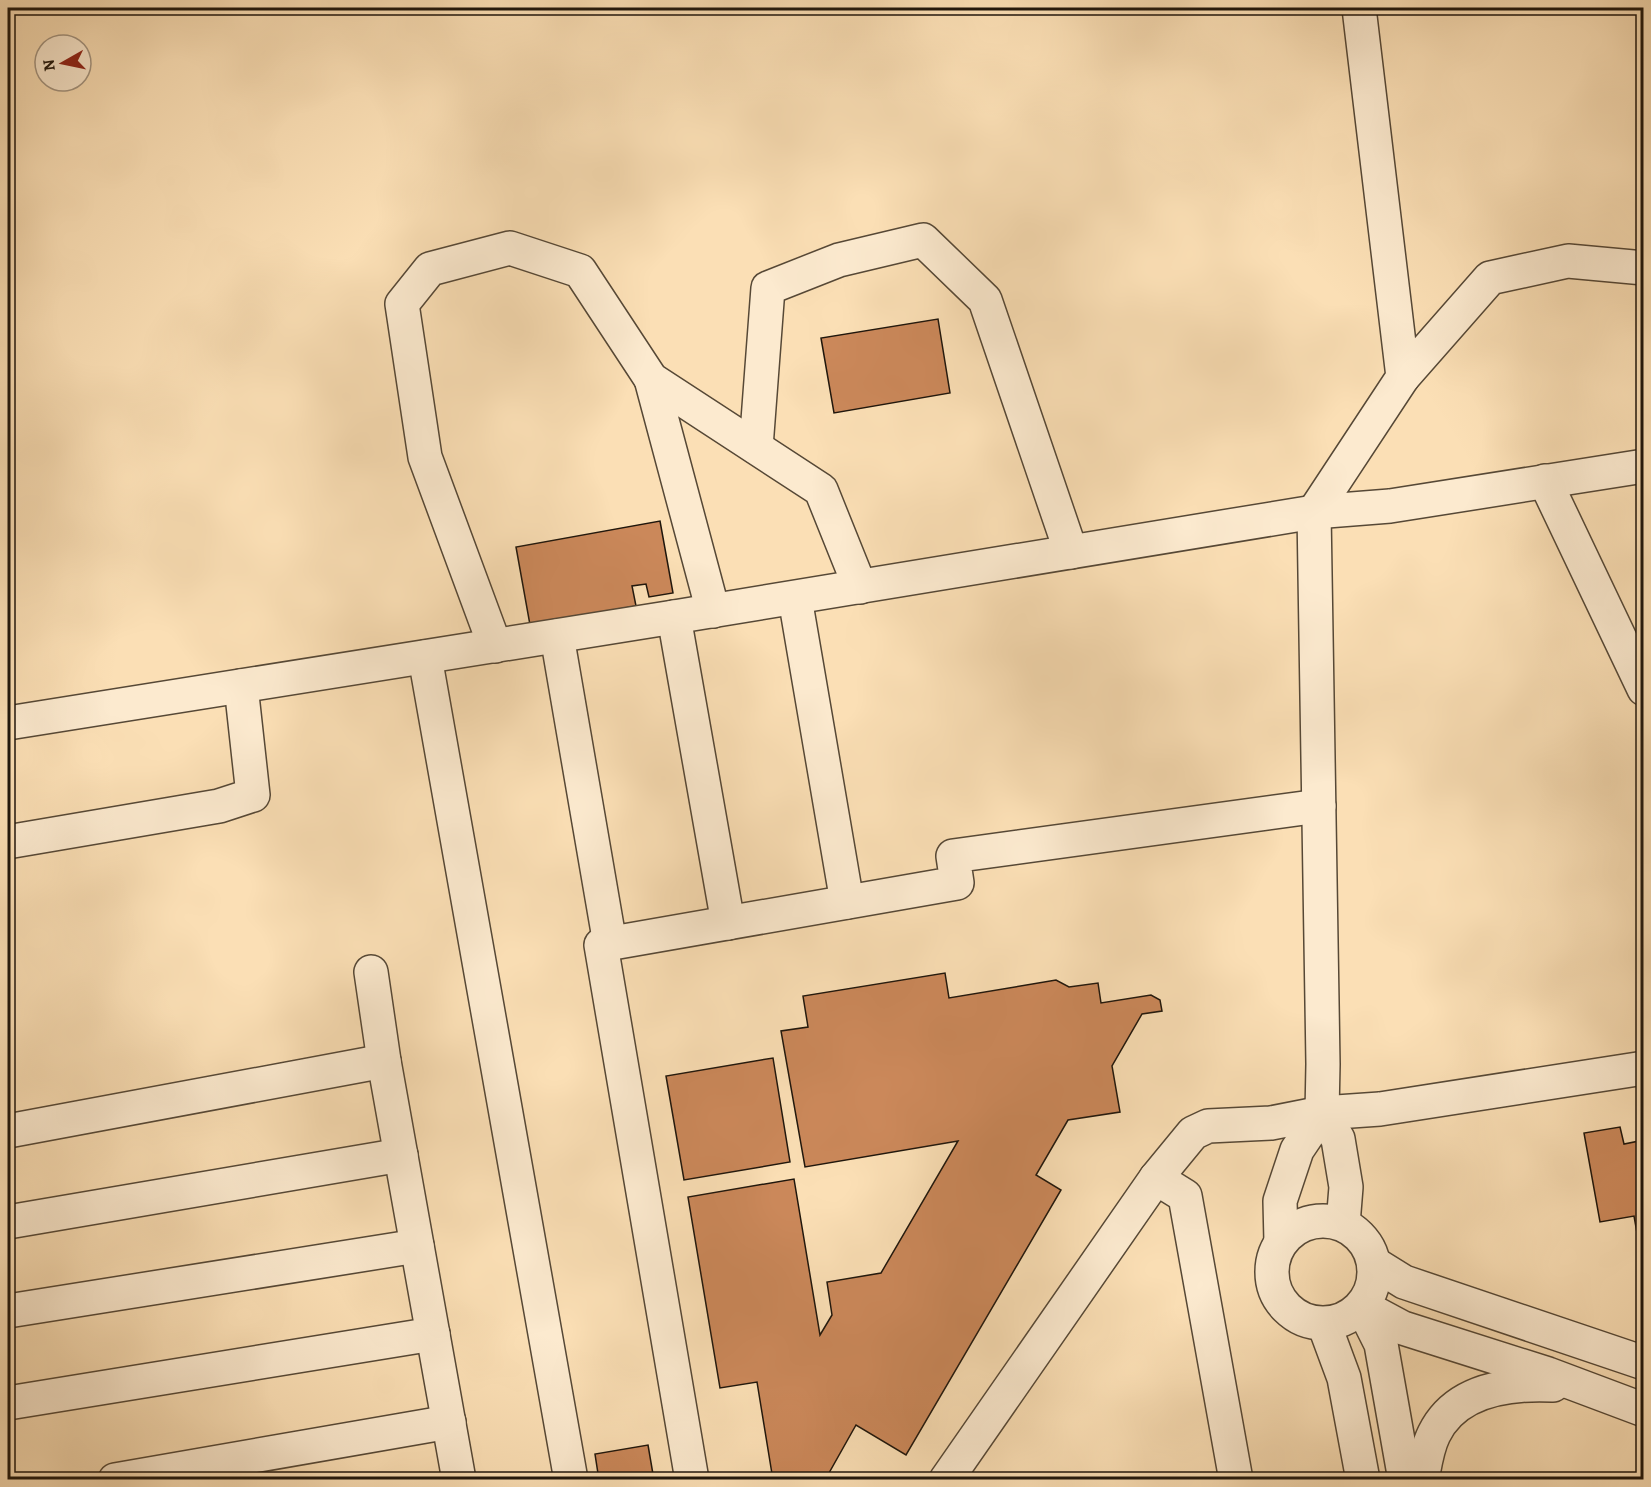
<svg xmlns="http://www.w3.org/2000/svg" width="1651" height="1487" font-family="Alegreya,serif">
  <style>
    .building { fill: #cb885a; stroke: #1f160c; stroke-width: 1.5 }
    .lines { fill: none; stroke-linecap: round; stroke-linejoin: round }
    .minor-casing { stroke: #564836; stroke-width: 36 }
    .minor { stroke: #fceacf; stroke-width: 33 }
  </style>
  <rect width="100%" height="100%" fill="#fbdfb5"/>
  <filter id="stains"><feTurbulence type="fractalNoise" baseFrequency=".00333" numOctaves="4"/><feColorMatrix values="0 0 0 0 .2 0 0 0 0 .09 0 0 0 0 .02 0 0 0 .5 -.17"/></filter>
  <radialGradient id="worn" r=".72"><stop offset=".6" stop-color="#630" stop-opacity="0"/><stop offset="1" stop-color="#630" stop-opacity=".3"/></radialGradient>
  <g class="building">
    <polygon points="938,319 950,393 834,413 821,338"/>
    <polygon points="660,521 673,593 649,597 646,584 632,586 636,606 530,625 516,547"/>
    <polygon points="945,973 949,998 1056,980 1069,987 1098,983 1101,1003 1151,995 1160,1000 1162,1011 1142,1014 1112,1066 1120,1112 1068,1120 1036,1175 1061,1190 906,1455 856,1425 825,1480 773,1480 757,1382 720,1388 688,1197 794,1179 820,1335 832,1315 827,1282 881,1273 958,1141 805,1167 781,1031 808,1027 803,996"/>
    <polygon points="773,1058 790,1162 684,1180 666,1076"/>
    <polygon points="1620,1127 1624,1144 1644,1140 1644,1232 1637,1233 1634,1216 1600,1222 1584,1133"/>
    <polygon points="648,1445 654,1480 599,1480 595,1454"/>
  </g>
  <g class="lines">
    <defs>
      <g id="minor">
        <polyline points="1403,377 1490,278 1568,261 1644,268"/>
        <polyline points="651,379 713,611"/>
        <polyline points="756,447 768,288 839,260 923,240 985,300 1071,552"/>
        <polyline points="1545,481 1644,689"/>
        <polyline points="795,598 847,902"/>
        <polyline points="674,617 728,923"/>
        <polyline points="557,636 610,944"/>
        <polyline points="495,646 425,457 402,304 430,269 510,248 580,271 651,379 821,490 860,587"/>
        <polyline points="425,657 571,1480"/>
        <polyline points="8,723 674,617 1314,512 1390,506 1644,466"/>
        <polyline points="8,839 13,841 219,806 253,795 241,686"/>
        <polyline points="371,972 384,1061 459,1480"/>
        <polyline points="1322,1113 1338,1139 1346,1187 1343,1224"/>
        <polyline points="8,1131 384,1061"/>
        <polyline points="1156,1178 1185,1196 1236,1480"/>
        <circle cx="1323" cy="1272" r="51"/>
        <polyline points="8,1222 401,1155"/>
        <polyline points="1281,1242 1280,1201 1297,1150 1322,1113 1323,1064 1314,512 1403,377 1359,8"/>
        <polyline points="1375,1264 1404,1282 1644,1363"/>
        <polyline points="1362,1306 1403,1328 1548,1374 1644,1410"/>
        <polyline points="1362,1306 1381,1344 1405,1480"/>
        <polyline points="8,1311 417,1246"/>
        <polyline points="1324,1324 1344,1378 1363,1480"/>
        <polyline points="8,1403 433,1334"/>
        <polyline points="115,1480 449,1422"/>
        <polyline points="692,1480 601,945 957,883 953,856 1319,806"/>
        <polyline points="946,1480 1156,1178 1193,1133 1208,1126 1271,1123 1322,1113 1380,1109 1644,1068"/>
        <path d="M1422,1480c3,-16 5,-32 12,-46 22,-45 76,-51 119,-49"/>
      </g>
    </defs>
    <use href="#minor" class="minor-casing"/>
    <use href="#minor" class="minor"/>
  </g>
  <rect width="1651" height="1487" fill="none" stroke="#fbdfb5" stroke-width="30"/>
  <rect x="9" y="9" width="1633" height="1469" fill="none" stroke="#1f160c" stroke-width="3"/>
  <rect x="15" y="15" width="1621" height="1457" fill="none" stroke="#1f160c" stroke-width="1.5"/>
  <g transform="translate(63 63) rotate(261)"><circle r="28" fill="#fceacf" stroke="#a49581" stroke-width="1.5"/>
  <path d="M0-4.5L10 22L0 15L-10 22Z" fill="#8f2418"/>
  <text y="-9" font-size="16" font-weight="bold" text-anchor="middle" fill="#1f160c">N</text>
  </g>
  <rect width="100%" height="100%" filter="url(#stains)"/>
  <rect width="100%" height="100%" fill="url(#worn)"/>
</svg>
